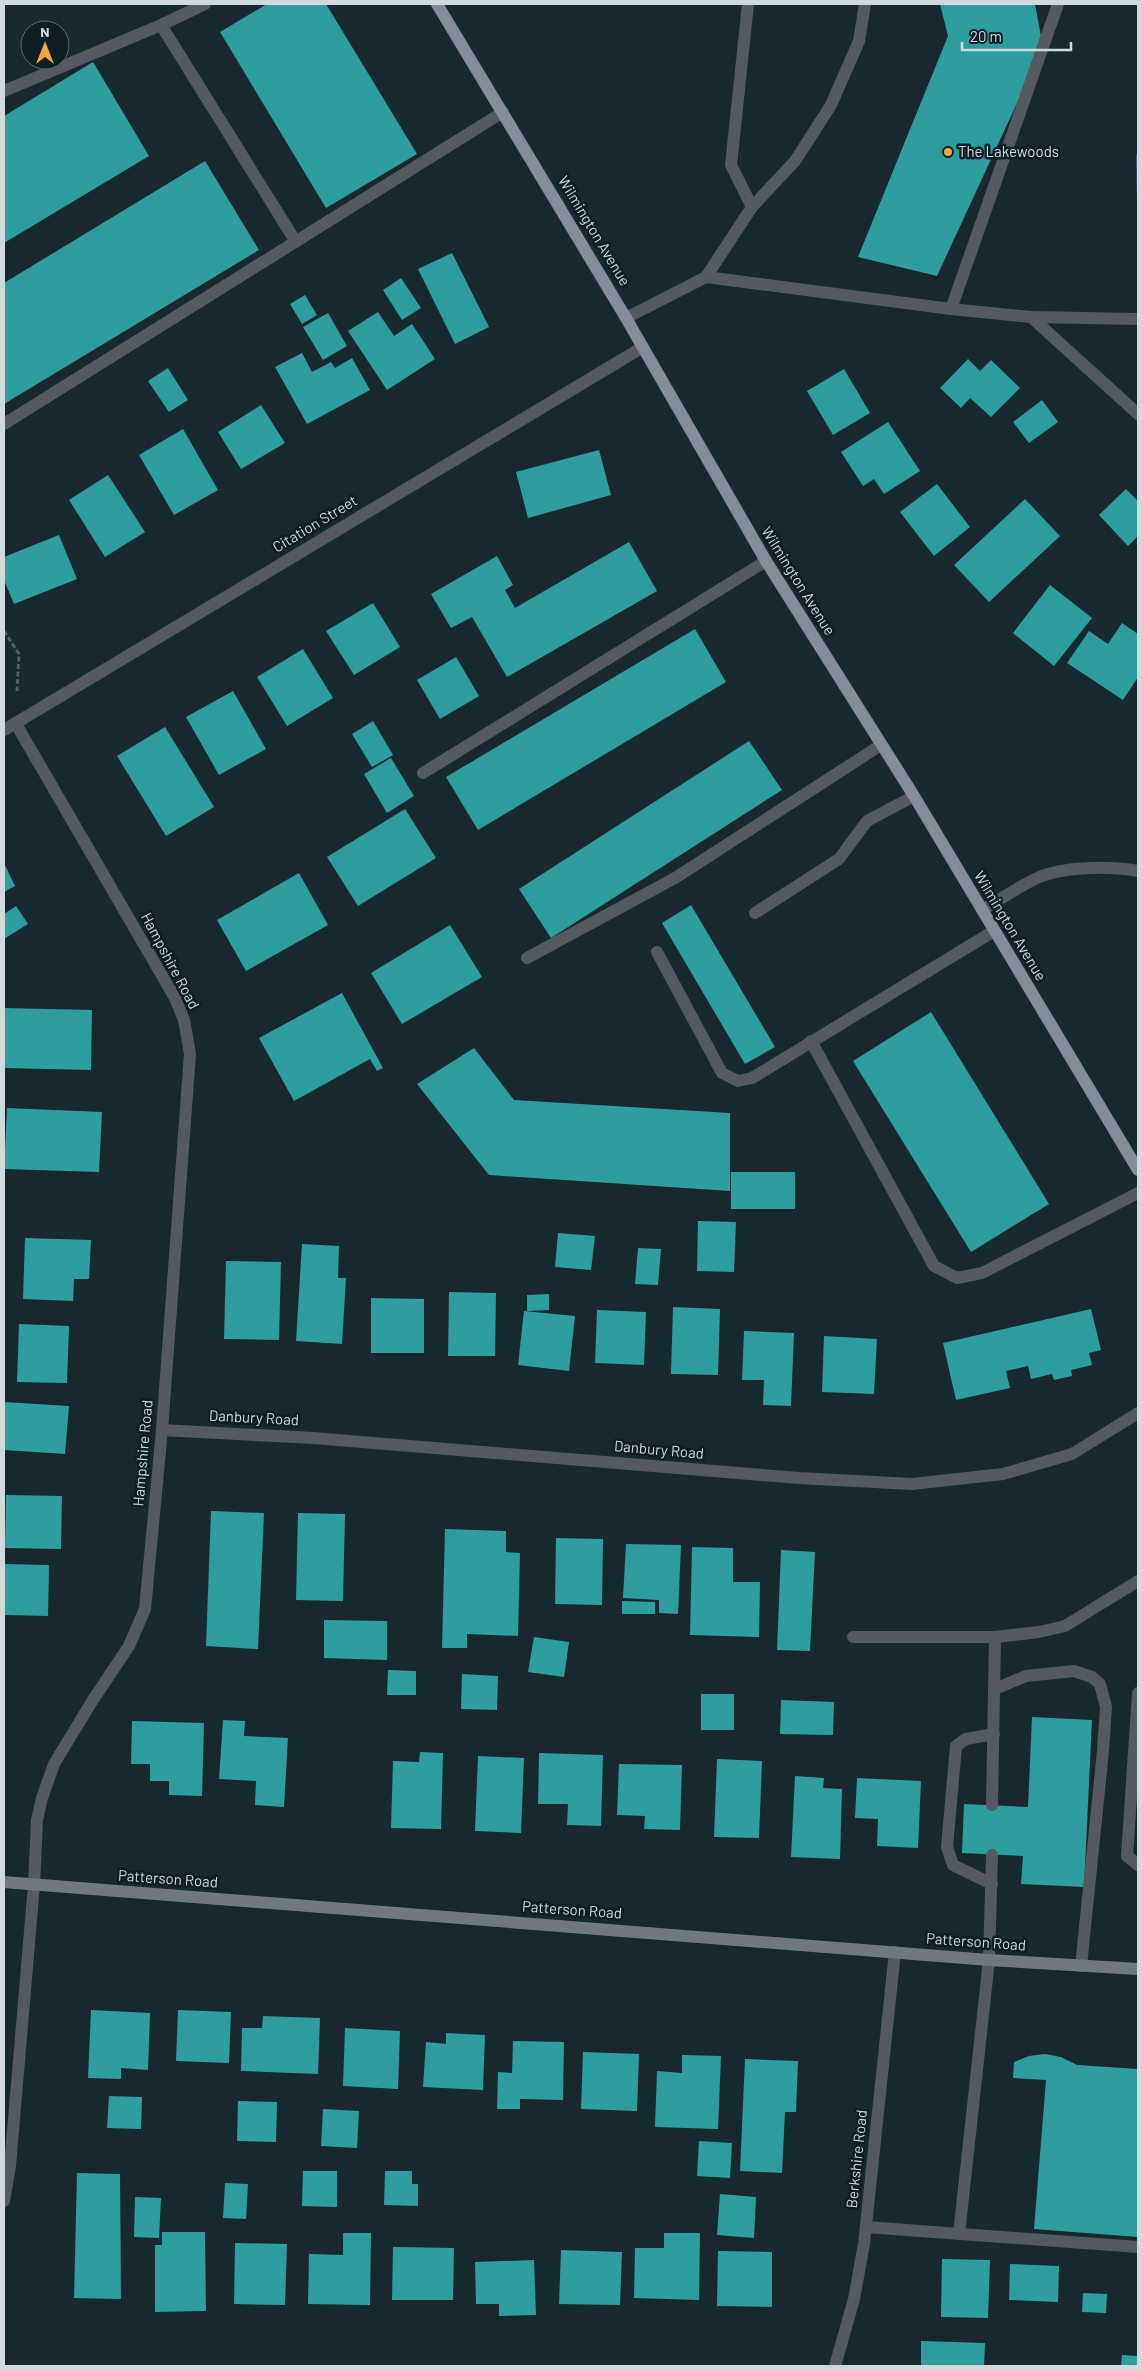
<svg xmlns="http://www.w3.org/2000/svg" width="1142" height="2370" font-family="Barlow,sans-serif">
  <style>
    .water { fill: #5b4c98 }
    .building { fill: #2e9d9e }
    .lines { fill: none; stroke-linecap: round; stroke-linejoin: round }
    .path { stroke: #515f65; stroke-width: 3; stroke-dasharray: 5 2.5; stroke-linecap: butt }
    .service { stroke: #555960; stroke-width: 12 }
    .minor { stroke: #555960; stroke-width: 12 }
    .secondary { stroke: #707780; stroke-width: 12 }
    .primary { stroke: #858d9a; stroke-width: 12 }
    .poi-dot { fill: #f1a63f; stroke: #0f1e25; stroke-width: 2 }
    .labels { text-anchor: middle; stroke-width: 5; stroke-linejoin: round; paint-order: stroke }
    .poi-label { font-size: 15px; fill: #d0dade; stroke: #0f1e25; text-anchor: start }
    .street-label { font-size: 15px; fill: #d0dade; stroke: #0f1e25 }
  </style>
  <rect width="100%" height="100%" fill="#18282f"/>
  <polygon class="water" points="1138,146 1138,249 1136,157"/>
  <g class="building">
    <polygon points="267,4 326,4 417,154 326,208 220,32"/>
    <polygon points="940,4 1035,4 1043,47 937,276 858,257 948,36"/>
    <polygon points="93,62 149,156 4,243 4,116"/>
    <polygon points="205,161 259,250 4,404 4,283"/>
    <polygon points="452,253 489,327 455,344 418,269"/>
    <polygon points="401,278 421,308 402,320 383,290"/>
    <polygon points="305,295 317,315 302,324 290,304"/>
    <polygon points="378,312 394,336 412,324 435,359 387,390 348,331"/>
    <polygon points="328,313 347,346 323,360 303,327"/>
    <polygon points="302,353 312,372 331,362 335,368 352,358 370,390 307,424 275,367"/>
    <polygon points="968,359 980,371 991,360 1020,388 991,417 970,398 961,408 940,388"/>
    <polygon points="168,368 188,400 169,412 148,381"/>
    <polygon points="844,369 870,413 833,435 807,391"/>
    <polygon points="1042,400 1058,422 1029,443 1013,422"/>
    <polygon points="261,405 285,443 241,469 218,432"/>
    <polygon points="888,422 920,471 884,494 874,479 863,486 841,452"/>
    <polygon points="183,429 218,490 174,515 139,455"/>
    <polygon points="599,450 611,495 528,518 516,472"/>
    <polygon points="108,475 145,532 105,557 69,500"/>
    <polygon points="937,484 970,527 934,556 900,512"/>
    <polygon points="1126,489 1138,501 1138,536 1128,546 1099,515"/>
    <polygon points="1025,499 1060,536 989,602 954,565"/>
    <polygon points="59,535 77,579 14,604 4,580 4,557"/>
    <polygon points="629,542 657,591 507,677 472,617 451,628 431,594 497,556 513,585 505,590 515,608"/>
    <polygon points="1050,585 1092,618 1054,666 1013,633"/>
    <polygon points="373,603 400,647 354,675 326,631"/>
    <polygon points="1122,623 1138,634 1138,677 1123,700 1067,663 1089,631 1108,644"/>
    <polygon points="695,629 726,682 478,830 446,777"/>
    <polygon points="303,649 333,698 287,726 257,677"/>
    <polygon points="456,657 479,696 440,719 417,680"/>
    <polygon points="233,691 266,749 219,775 186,717"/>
    <polygon points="373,721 393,755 372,767 352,734"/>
    <polygon points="165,727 214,807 166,836 117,756"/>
    <polygon points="749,741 782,790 551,938 519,889"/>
    <polygon points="391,758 414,796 387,813 364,774"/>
    <polygon points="405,809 436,858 358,906 327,857"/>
    <polygon points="4,863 15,886 4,892"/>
    <polygon points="299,873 328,925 246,971 217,920"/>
    <polygon points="691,905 775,1047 745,1064 662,923"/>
    <polygon points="16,906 28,924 4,939 4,914"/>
    <polygon points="450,925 482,977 402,1024 371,973"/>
    <polygon points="342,993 383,1068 377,1071 370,1059 294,1101 259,1038"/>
    <polygon points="4,1008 92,1010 91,1070 4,1068"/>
    <polygon points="931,1012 1049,1204 971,1252 853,1061"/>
    <polygon points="474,1048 514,1100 730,1113 730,1191 489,1175 417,1084"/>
    <polygon points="7,1108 102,1112 99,1172 4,1169"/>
    <rect x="731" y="1172" width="64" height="37"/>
    <polygon points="698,1221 736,1222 734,1272 697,1271"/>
    <polygon points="558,1233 595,1236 591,1270 555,1267"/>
    <polygon points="25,1238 91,1240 89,1279 74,1279 73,1301 23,1299"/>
    <polygon points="302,1244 339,1246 338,1278 346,1278 342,1344 296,1341"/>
    <polygon points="638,1248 661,1249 658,1285 635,1284"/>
    <polygon points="226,1261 281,1262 279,1340 224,1339"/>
    <polygon points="449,1292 496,1293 495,1356 448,1356"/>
    <polygon points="549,1294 549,1310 527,1311 527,1295"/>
    <polygon points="371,1298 424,1299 424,1353 371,1353"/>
    <polygon points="673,1307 720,1309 718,1375 671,1374"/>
    <polygon points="1091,1309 1101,1350 1089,1353 1092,1365 1071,1370 1072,1376 1054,1380 1052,1374 1031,1379 1028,1366 1006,1371 1010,1388 956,1400 943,1343"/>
    <polygon points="597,1310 646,1312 644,1365 595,1363"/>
    <polygon points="524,1311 575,1316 569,1371 518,1365"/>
    <polygon points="19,1324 69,1326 67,1383 17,1382"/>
    <polygon points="744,1331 794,1333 791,1406 763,1405 764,1380 742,1380"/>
    <polygon points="824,1336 877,1339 874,1394 822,1392"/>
    <polygon points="4,1402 69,1406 65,1454 4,1450"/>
    <polygon points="6,1495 62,1496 61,1549 5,1548"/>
    <polygon points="211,1511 264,1513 258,1649 206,1646"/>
    <polygon points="298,1513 345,1514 343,1601 296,1600"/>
    <polygon points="445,1529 506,1531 506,1552 520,1553 518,1636 467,1634 467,1648 442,1648"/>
    <polygon points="556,1538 603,1539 602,1605 555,1604"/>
    <polygon points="626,1544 681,1545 678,1614 659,1613 659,1600 623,1598"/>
    <polygon points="692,1547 733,1548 733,1582 760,1582 759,1637 690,1635"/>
    <polygon points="781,1550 815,1552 810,1651 777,1650"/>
    <polygon points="4,1564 49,1565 48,1616 4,1615"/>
    <polygon points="622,1601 655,1602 655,1614 622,1614"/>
    <polygon points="324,1620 387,1621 387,1660 324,1658"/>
    <polygon points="534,1637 569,1642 564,1677 528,1672"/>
    <polygon points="388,1670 416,1671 416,1695 387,1695"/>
    <polygon points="462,1674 498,1676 497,1710 461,1709"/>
    <rect x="701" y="1694" width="33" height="36"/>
    <polygon points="781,1700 834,1702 833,1735 780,1734"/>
    <polygon points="1032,1717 1092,1720 1084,1887 1021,1884 1023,1856 962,1853 964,1804 1028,1807"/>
    <polygon points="223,1720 245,1721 244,1736 288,1738 284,1807 255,1805 256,1781 219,1779"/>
    <polygon points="132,1721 204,1723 202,1796 169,1795 169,1781 150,1781 150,1764 131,1764"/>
    <polygon points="420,1752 443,1753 441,1829 391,1828 393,1761 419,1762"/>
    <polygon points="539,1753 603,1755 601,1826 567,1825 568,1804 538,1804"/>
    <polygon points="478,1756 524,1758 521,1833 475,1831"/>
    <polygon points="717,1759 762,1761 759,1838 714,1837"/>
    <polygon points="619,1764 682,1765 680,1830 644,1829 645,1816 617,1815"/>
    <polygon points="795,1776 824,1778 823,1788 842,1789 840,1859 791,1857"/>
    <polygon points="857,1778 921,1781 918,1848 877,1846 878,1819 855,1818"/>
    <polygon points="91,2010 150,2013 148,2070 121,2068 121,2079 88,2078"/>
    <polygon points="178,2010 231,2012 229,2063 176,2061"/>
    <polygon points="263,2016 320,2018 318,2074 241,2071 242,2028 262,2028"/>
    <polygon points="345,2028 400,2031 398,2089 343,2086"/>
    <polygon points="446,2033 485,2035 483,2090 423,2087 426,2042 446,2044"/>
    <polygon points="513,2041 564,2042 563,2100 520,2099 520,2109 497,2109 498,2072 512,2073"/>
    <polygon points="583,2052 639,2054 637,2111 581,2109"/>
    <polygon points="1045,2054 1061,2057 1077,2065 1138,2069 1138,2237 1034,2229 1046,2080 1013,2078 1014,2062 1029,2056"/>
    <polygon points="682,2055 721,2056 718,2129 655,2127 657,2071 682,2073"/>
    <polygon points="745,2059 798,2061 796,2112 785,2112 782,2173 740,2171"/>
    <polygon points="109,2096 142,2097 141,2129 107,2128"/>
    <polygon points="238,2101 277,2102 276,2142 237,2141"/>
    <polygon points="323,2109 359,2111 357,2148 321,2146"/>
    <polygon points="699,2141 732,2143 730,2178 697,2176"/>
    <polygon points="303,2171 337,2171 337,2207 302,2206"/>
    <polygon points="385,2171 412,2171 412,2184 418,2184 418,2206 384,2205"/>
    <polygon points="77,2173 120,2174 121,2299 74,2298"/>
    <polygon points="225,2183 248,2184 246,2219 223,2218"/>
    <polygon points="720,2194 756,2197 754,2238 717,2235"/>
    <polygon points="135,2197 161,2198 159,2238 134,2237"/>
    <polygon points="162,2232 205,2232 206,2311 155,2312 155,2245 162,2245"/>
    <polygon points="343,2233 371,2233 370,2305 308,2304 309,2254 343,2255"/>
    <polygon points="664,2233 700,2233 699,2300 634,2298 635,2248 664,2248"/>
    <polygon points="235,2243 287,2244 285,2305 234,2304"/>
    <polygon points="393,2247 454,2248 453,2300 392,2300"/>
    <polygon points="561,2250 622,2252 620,2305 559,2304"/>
    <polygon points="718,2251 772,2252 772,2307 717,2306"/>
    <polygon points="942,2259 990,2260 988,2318 941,2317"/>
    <polygon points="534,2260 536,2315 499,2316 499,2304 476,2304 475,2262"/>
    <polygon points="1010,2264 1059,2266 1058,2302 1009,2300"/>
    <polygon points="1083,2293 1107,2294 1106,2313 1082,2312"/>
    <polygon points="921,2341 985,2343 984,2366 921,2366"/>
    <polygon points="1122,2355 1138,2356 1138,2366 1121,2366"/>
  </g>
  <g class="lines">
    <polyline class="path" points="4,631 19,654 17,691"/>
    <g class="service">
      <polyline points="161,25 296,242"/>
      <polyline points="4,91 161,25 205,4"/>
      <polyline points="752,207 795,161 831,105 859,41 865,4"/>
      <polyline points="706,277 752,207 731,165 748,4"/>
      <polyline points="951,309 1058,4"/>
      <polyline points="1031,317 1138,414"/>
      <polyline points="626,318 706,277 951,309 1031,317 1138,319"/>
      <polyline points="4,424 503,112"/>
      <polyline points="423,773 766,561"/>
      <polyline points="755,913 839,859 867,821 914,796"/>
      <polyline points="657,952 722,1073 738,1081 752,1078 994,931"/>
      <polyline points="527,958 675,878 881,745"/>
      <polyline points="811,1041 934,1266 957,1278 982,1273 1138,1193"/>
      <polyline points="853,1637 995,1637 1039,1632 1065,1626 1138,1581"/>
      <polyline points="995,1689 1026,1676 1074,1671 1092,1677 1100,1684 1106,1707 1103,1751 1081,1966"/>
      <polyline points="1138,1693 1127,1856 1138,1865"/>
      <polyline points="992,1805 995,1637"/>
      <polyline points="992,1884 953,1865 947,1847 956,1746 966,1739 994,1734"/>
      <polyline points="866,2227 1138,2247"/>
      <polyline points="959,2234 989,1960 992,1855"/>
    </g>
    <g class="minor">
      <polyline points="4,730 643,347"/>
      <path d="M982,910c17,-10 35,-22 53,-31 27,-13 74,-13 103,-8"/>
      <polyline points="162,1430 313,1438 799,1478 912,1484 1003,1474 1072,1454 1138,1413"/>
      <polyline points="4,2201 10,2166 34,1885 37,1820 42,1798 54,1764 91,1703 129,1646 145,1609 162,1430 190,1054 184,1020 175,998 16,724"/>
      <polyline points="835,2366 854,2299 864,2244 895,1952"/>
    </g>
    <polyline class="secondary" points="4,1882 989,1960 1138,1969"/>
    <polyline class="primary" points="437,4 626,318 766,561 914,796 1138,1170"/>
  </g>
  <circle class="poi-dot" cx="948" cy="152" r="5"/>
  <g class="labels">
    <g class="poi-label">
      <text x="958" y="157">The Lakewoods</text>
    </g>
    <g class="street-label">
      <text transform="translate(594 231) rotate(59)" y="5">Wilmington Avenue</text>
      <text transform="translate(315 524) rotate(-31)" y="5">Citation Street</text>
      <text transform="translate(798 581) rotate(58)" y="5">Wilmington Avenue</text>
      <text transform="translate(1010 926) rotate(59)" y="5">Wilmington Avenue</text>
      <text transform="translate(170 961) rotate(62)" y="5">Hampshire Road</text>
      <text transform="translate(254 1418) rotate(3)" y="5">Danbury Road</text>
      <text transform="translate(659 1450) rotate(5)" y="5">Danbury Road</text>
      <text transform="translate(143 1453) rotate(-85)" y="5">Hampshire Road</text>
      <text transform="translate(168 1879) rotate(4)" y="5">Patterson Road</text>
      <text transform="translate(572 1910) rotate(4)" y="5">Patterson Road</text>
      <text transform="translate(976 1942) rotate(4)" y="5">Patterson Road</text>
      <text transform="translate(857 2159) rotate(-84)" y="5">Berkshire Road</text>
    </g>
  </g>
  <rect width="1142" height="2370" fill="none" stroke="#d0dade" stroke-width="10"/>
  <g transform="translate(45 45)"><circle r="24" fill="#0f1e25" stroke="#5c696f"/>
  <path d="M0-4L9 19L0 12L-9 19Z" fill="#f1a63f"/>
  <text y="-8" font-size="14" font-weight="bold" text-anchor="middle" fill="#d0dade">N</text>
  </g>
  <path d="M962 42v8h109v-8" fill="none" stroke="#d0dade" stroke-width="2.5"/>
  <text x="970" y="42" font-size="15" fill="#d0dade" stroke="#0f1e25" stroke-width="4" paint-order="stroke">20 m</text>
</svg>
